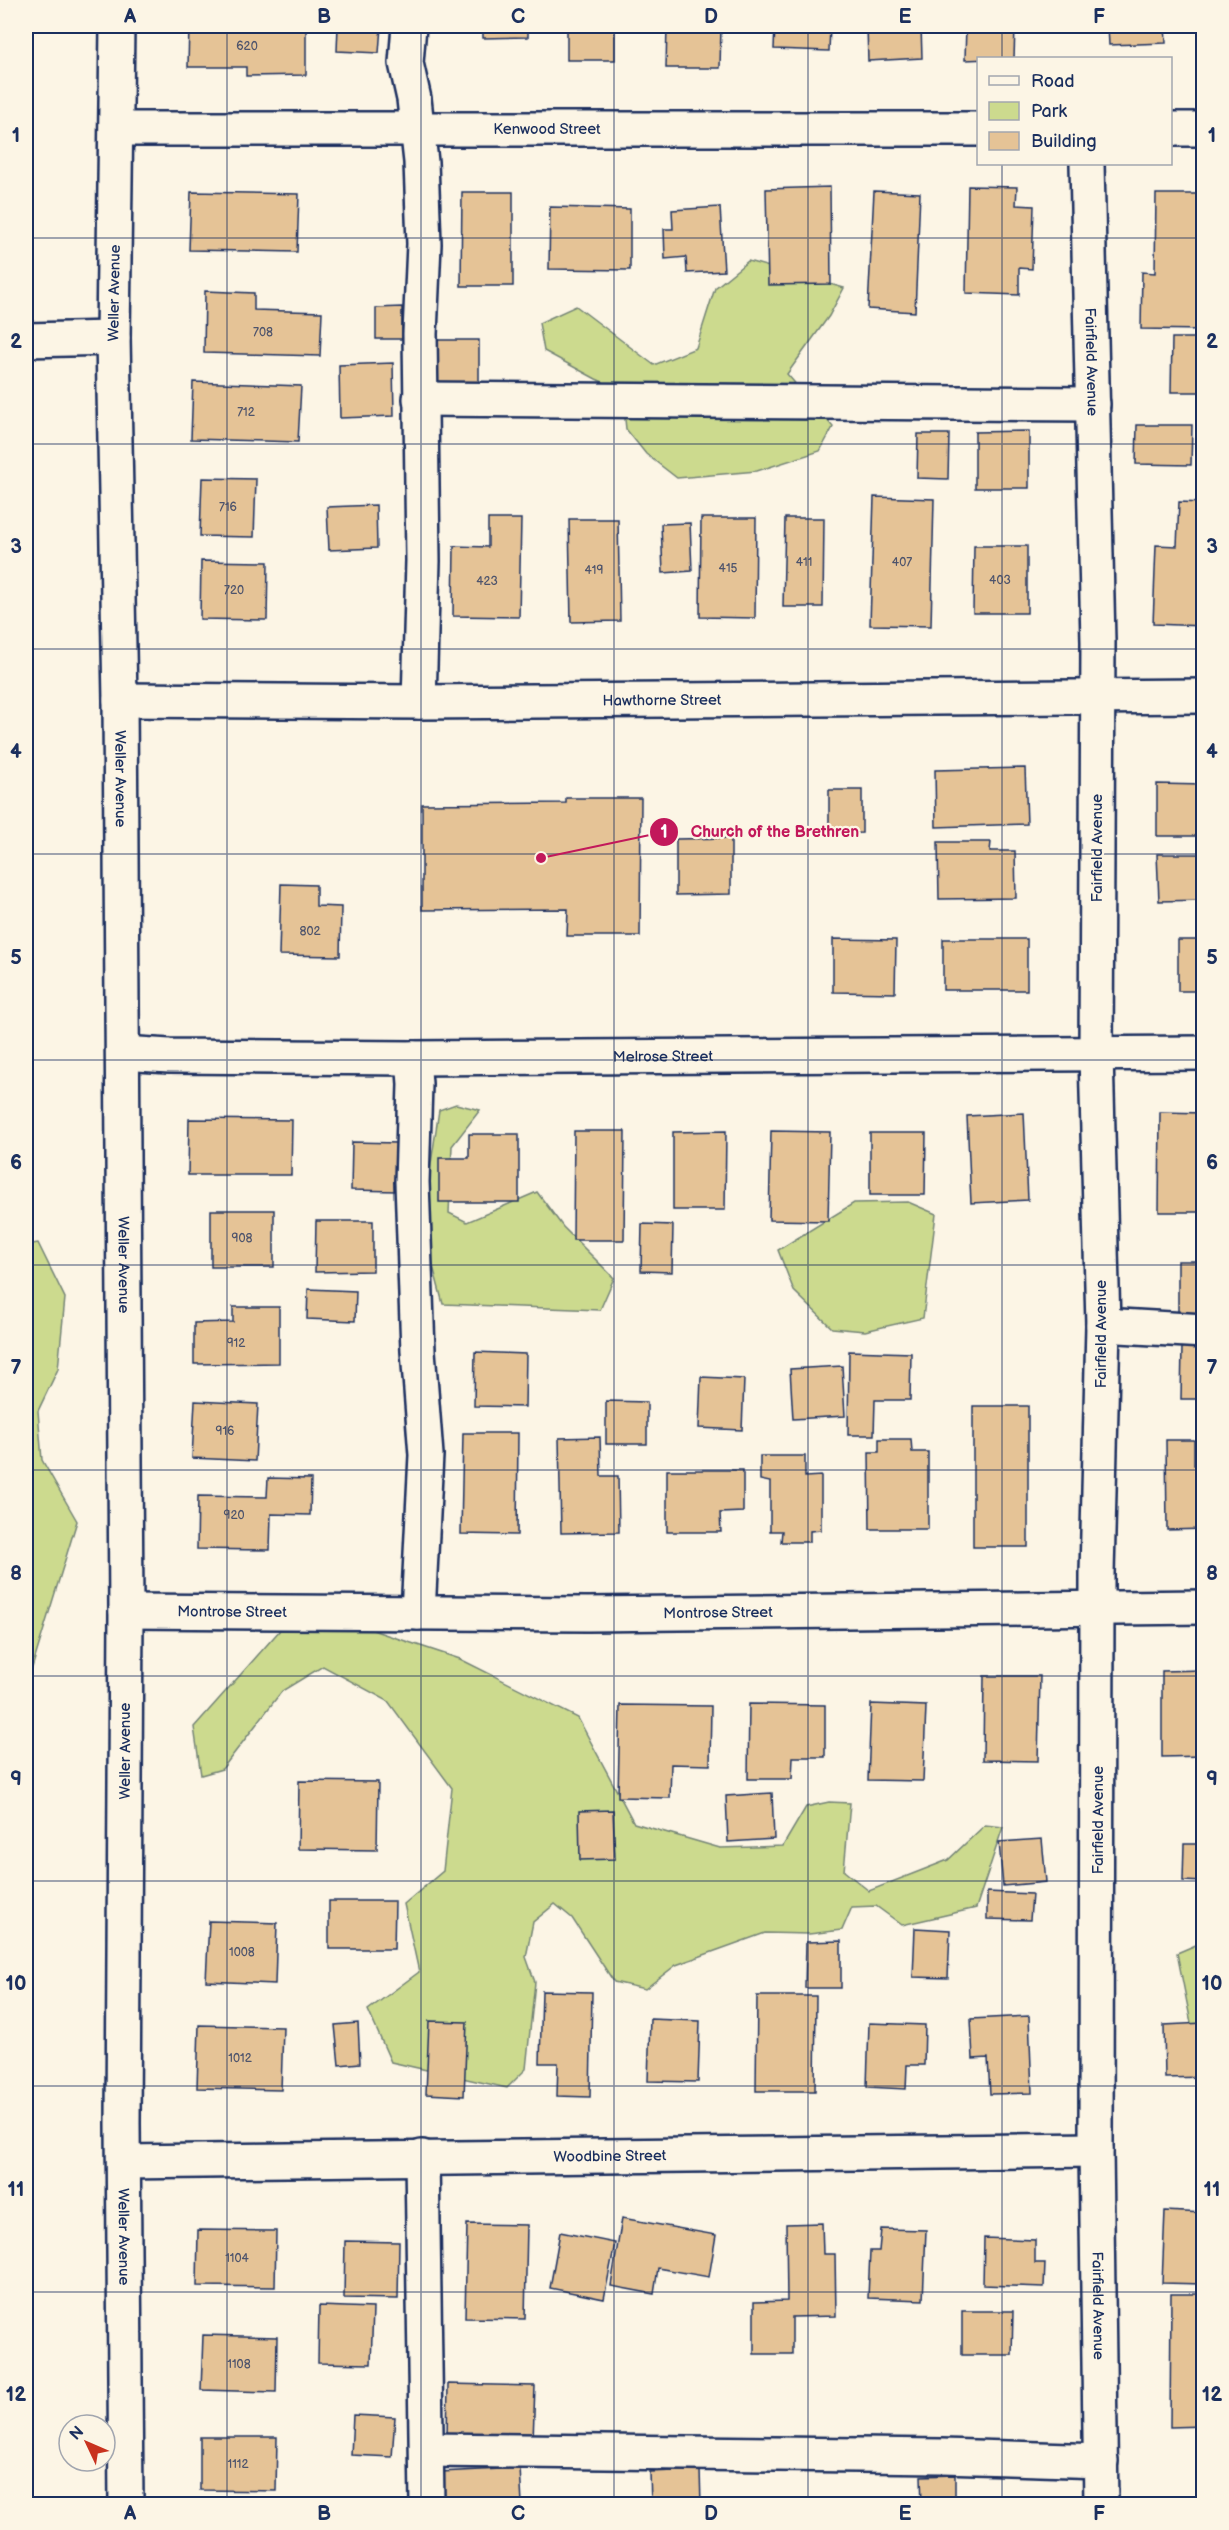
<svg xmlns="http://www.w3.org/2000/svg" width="1229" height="2530" font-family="'Balsamiq Sans',sans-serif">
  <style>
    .green { fill: #ccda8e; stroke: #748476; stroke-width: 1.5 }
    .building { fill: #e5c396; stroke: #1b2f5e; stroke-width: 1.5 }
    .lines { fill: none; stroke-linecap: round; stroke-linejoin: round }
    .minor-casing { stroke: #1b2f5e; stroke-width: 38 }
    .minor { stroke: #fcf5e5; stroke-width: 33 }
    .grid { fill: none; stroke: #1b2f5e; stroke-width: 1.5; stroke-opacity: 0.55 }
    .labels { text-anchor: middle; stroke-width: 4.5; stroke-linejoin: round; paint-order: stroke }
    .number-label { font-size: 12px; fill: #4e546c }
    .street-label { font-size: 15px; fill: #1b2f5e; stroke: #fcf5e5 }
    .leader { fill: none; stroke: #c2185b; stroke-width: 2 }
    .callout-dot { fill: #c2185b; stroke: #fcf5e5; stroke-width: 2 }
    .mark-label { font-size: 18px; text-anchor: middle; font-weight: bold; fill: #fff }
    .callout-label { font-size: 16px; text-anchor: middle; font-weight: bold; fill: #c2185b; stroke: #fcf5e5; stroke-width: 4.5; stroke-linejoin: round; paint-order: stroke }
    .neatline { fill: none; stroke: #1b2f5e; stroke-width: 2 }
    .grid-label { font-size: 20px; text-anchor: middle; font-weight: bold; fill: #1b2f5e }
  </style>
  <rect width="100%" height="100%" fill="#fcf5e5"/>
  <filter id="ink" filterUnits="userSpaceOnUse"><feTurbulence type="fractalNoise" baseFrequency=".0167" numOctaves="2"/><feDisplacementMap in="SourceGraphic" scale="12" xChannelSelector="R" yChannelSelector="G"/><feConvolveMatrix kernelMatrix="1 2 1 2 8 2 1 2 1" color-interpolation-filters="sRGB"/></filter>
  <g filter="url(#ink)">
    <g class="green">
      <polygon points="748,261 844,288 829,316 787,374 833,427 820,451 757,471 677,478 646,454 626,429 622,390 596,379 544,351 539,323 576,306 654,365 696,348 715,288"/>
      <polygon points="456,1104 480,1110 452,1146 449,1213 467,1222 537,1192 563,1227 614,1278 600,1310 443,1304 422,1224 439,1110"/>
      <polygon points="908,1202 936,1214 923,1318 865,1331 832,1328 794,1291 778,1250 854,1203"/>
      <polygon points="38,1243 65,1298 58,1369 38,1411 42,1460 77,1521 32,1668 26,1670 26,1245"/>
      <polygon points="281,1629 369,1629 460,1659 578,1718 634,1823 720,1848 783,1846 806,1807 829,1802 850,1803 844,1871 869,1891 948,1860 985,1825 1003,1827 976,1908 902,1925 876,1906 852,1907 842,1930 809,1934 765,1933 676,1965 645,1989 614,1982 572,1918 555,1904 533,1922 526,1957 535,1982 526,2069 507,2088 391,2062 368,2010 419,1972 404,1904 443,1871 452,1788 388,1701 323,1666 282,1691 222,1769 201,1775 194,1727"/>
      <polygon points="1203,1942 1203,2083 1177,1953"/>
    </g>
    <g class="building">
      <polygon points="189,26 306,26 306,75 246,76 246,67 188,67"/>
      <polygon points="338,26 381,26 379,53 337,51"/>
      <polygon points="483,26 528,26 528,37 483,38"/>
      <rect x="567" y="26" width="48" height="34"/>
      <polygon points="667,26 721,26 720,68 666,68"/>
      <polygon points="775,26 830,26 829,51 774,49"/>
      <polygon points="867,26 921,26 922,58 868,61"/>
      <polygon points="966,26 1015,26 1014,58 965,60"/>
      <polygon points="1108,26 1165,26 1166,43 1109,45"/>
      <polygon points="27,98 28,146 26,146 26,99"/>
      <polygon points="26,181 30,181 29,248 26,248"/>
      <polygon points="968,186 1017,187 1016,205 1034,206 1032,269 1019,268 1019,295 966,293"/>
      <polygon points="830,187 831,284 768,285 766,189"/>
      <polygon points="874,191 920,193 915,312 868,309"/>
      <polygon points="191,192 299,194 297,252 189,250"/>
      <polygon points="462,192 513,192 513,286 461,286"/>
      <polygon points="1156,194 1204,194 1204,330 1141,329 1142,272 1155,273"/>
      <polygon points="550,207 630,209 630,270 549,269"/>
      <polygon points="720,207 724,271 687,273 686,257 665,259 664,229 673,229 672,210"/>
      <polygon points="205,291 254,293 254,310 322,312 320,356 204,353"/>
      <polygon points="402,307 402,339 376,339 376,308"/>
      <polygon points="1172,338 1204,338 1204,392 1171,392"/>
      <polygon points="437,340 479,340 479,387 436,387"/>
      <polygon points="393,363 394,416 340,418 339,365"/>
      <polygon points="193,382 301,386 298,442 191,439"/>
      <polygon points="1137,425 1192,425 1191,465 1136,464"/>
      <polygon points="1029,431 1029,488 975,488 975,432"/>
      <polygon points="918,434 949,434 948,479 917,478"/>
      <polygon points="202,478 256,479 254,537 200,536"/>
      <polygon points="874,497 934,499 931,626 870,625"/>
      <polygon points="1179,502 1204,503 1204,626 1153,624 1156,545 1177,546"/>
      <polygon points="376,505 377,548 329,550 327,507"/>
      <polygon points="701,518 756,518 755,618 700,617"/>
      <polygon points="785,518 824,518 823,607 783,607"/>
      <polygon points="488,519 521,519 519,617 453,616 454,546 488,547"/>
      <polygon points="569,519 618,519 620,621 571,622"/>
      <polygon points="690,523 692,571 663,573 661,524"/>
      <polygon points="974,546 1027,546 1027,613 973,613"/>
      <polygon points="201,561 268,562 267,620 200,619"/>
      <polygon points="1025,768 1027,824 936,827 935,770"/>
      <polygon points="1157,784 1204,785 1204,836 1157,836"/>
      <polygon points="829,790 862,790 862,833 829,834"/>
      <polygon points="566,798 641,798 640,936 567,936 568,909 422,910 422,804 566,803"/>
      <polygon points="731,838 731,894 676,895 676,839"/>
      <polygon points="938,842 991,842 990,851 1015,851 1016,898 939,899"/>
      <polygon points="1157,854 1204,854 1204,900 1159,901"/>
      <polygon points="281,884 316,885 316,906 341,907 340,956 279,955"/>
      <polygon points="833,939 896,940 895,993 833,992"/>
      <rect x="943" y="939" width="84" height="51"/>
      <rect x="1178" y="940" width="26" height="51"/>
      <polygon points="1160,1112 1204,1113 1204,1212 1159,1212"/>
      <polygon points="1024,1113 1028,1200 971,1203 967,1116"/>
      <polygon points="189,1119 292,1120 291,1175 188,1175"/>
      <polygon points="574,1131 625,1131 624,1240 573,1240"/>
      <polygon points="726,1131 725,1210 673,1210 673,1132"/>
      <polygon points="771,1131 830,1132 828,1221 769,1220"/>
      <polygon points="870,1133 926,1133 925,1195 870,1195"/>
      <polygon points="469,1134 519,1134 519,1202 439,1202 439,1158 469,1158"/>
      <polygon points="352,1142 397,1143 396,1191 351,1190"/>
      <rect x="211" y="1210" width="63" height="57"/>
      <polygon points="316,1221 373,1221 373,1271 315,1272"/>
      <polygon points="642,1224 673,1225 672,1272 641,1271"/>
      <rect x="1178" y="1261" width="26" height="55"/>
      <polygon points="308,1289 356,1291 355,1321 307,1319"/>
      <polygon points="233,1307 279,1307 279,1363 194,1364 194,1323 233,1322"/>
      <polygon points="1182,1347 1204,1347 1204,1399 1181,1399"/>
      <polygon points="849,1351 911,1353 910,1400 875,1400 874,1435 848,1435"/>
      <polygon points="475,1352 526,1354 525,1407 474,1406"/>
      <polygon points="842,1366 845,1416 793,1419 790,1369"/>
      <polygon points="701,1377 744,1379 742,1430 699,1428"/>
      <polygon points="195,1401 258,1404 255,1461 192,1458"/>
      <polygon points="606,1401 647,1402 647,1444 606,1444"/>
      <rect x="973" y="1406" width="55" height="141"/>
      <polygon points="463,1433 518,1433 517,1535 461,1534"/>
      <polygon points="600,1437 601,1476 618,1476 619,1532 561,1533 559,1438"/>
      <polygon points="879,1439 911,1439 912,1452 928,1452 928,1529 870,1529 869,1452 879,1452"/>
      <polygon points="1166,1440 1194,1440 1194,1465 1204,1465 1204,1529 1167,1530"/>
      <polygon points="760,1456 805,1456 805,1477 821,1476 821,1530 810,1531 810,1542 781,1542 782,1531 770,1531 770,1482 760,1480"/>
      <polygon points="667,1470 743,1470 743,1512 720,1513 721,1532 667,1532"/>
      <polygon points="268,1478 311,1479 310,1515 271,1514 270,1550 197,1549 198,1496 267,1497"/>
      <polygon points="1204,1670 1204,1756 1162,1757 1162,1671"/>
      <polygon points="984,1676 1040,1676 1038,1761 983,1760"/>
      <polygon points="749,1704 825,1705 825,1757 793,1757 792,1779 748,1779"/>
      <polygon points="871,1704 926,1706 923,1781 868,1780"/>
      <polygon points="620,1705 711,1706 710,1765 671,1764 670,1798 618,1797"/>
      <polygon points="299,1781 378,1782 377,1850 298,1849"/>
      <polygon points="772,1793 774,1839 728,1842 726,1796"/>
      <polygon points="613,1810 615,1859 580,1860 579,1811"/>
      <polygon points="1042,1839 1046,1882 1003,1886 999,1842"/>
      <polygon points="1184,1844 1204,1844 1204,1882 1183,1881"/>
      <polygon points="987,1892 1032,1894 1030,1920 987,1919"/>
      <polygon points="329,1901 395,1901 394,1949 329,1949"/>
      <polygon points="209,1921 277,1923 275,1984 206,1981"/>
      <polygon points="915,1928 950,1930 948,1978 913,1977"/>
      <polygon points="841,1941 841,1988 805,1988 806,1942"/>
      <polygon points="542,1991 592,1992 590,2097 557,2096 558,2063 540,2063"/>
      <polygon points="757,1996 816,1996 815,2091 756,2091"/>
      <polygon points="1029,2016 1032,2093 990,2094 988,2058 973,2059 971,2019"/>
      <polygon points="650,2019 700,2021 698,2082 648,2081"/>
      <polygon points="429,2021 467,2022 464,2096 426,2094"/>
      <polygon points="358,2023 360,2063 339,2065 335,2025"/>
      <polygon points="869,2023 925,2025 924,2065 907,2065 906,2089 867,2087"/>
      <polygon points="1204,2023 1204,2077 1165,2078 1164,2025"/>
      <polygon points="199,2025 283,2027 281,2090 197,2088"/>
      <polygon points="1165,2211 1204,2213 1204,2284 1162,2283"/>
      <polygon points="622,2218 716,2235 709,2277 658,2268 654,2294 611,2286"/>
      <polygon points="822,2223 823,2254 835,2254 836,2316 792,2317 792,2354 754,2354 754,2302 787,2301 786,2224"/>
      <polygon points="467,2224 527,2225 525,2319 465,2318"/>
      <polygon points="881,2229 926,2230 923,2300 868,2298 870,2251 879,2251"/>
      <polygon points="198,2230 276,2231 275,2287 197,2286"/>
      <polygon points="560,2232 615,2243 604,2299 550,2288"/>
      <polygon points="984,2238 1035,2240 1035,2263 1045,2263 1044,2287 983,2285"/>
      <polygon points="345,2241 399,2242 398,2299 344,2298"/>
      <polygon points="1171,2294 1204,2294 1204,2426 1170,2427"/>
      <polygon points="319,2306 373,2308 371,2364 318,2363"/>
      <polygon points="962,2311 1013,2311 1012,2355 962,2355"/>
      <polygon points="203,2335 277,2337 276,2392 201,2390"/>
      <polygon points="448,2384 535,2386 533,2440 447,2438"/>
      <polygon points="353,2415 395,2417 392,2457 351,2455"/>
      <polygon points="200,2437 277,2437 276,2491 200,2490"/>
      <polygon points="520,2468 522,2504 441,2504 440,2472"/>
      <polygon points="700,2470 701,2504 651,2504 650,2472"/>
      <polygon points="955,2475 955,2504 922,2504 921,2476"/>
      <polygon points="988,2501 1043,2502 1043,2504 988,2504"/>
    </g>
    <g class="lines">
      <defs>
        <g id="minor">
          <path id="s1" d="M117,26l-4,312 7,362 6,911 -3,513 3,380"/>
          <polyline points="409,26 406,63 414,99 421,162 424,244 420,334 423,561 419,702"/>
          <path id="s2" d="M117,129h861"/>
          <polyline points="1170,129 1204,129"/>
          <path id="s3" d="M1087,164l11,478 -2,412 7,271 -6,249 -1,576 5,354"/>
          <polyline points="26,340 113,338"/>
          <polyline points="420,399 1093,404"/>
          <path id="s4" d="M120,700l299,2 785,-6"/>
          <path id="s5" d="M123,1053l46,3 244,2 791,-5"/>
          <polyline points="413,1058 415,1084 412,1182 418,1351 426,1455 418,1613"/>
          <polyline points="1103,1325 1204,1331"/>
          <path id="s6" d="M126,1611l462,3 616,-7"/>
          <polyline points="422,2157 427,2504"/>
          <path id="s7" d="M124,2162l972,-12"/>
          <polyline points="427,2450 942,2456 1101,2461"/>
        </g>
      </defs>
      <use href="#minor" class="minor-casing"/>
      <use href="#minor" class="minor"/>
    </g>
  </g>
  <path class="grid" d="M227,26v2478M421,26v2478M614,26v2478M808,26v2478M1002,26v32M1002,164v2340M26,238h1178M26,444h1178M26,649h1178M26,854h1178M26,1060h1178M26,1265h1178M26,1470h1178M26,1676h1178M26,1881h1178M26,2086h1178M26,2292h1178"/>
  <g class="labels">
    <g class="number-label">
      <text x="247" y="50">620</text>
      <text x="263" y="336">708</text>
      <text x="246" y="416">712</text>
      <text x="228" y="511">716</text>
      <text x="804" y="566">411</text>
      <text x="902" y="566">407</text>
      <text x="728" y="572">415</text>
      <text x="594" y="574">419</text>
      <text x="1000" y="584">403</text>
      <text x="487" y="585">423</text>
      <text x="234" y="594">720</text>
      <text x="310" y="935">802</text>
      <text x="242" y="1242">908</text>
      <text x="236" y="1347">912</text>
      <text x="225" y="1435">916</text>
      <text x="234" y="1519">920</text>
      <text x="242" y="1956">1008</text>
      <text x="240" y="2062">1012</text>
      <text x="237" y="2262">1104</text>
      <text x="239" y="2368">1108</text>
      <text x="238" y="2468">1112</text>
    </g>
    <g class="street-label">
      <text dy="5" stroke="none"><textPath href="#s2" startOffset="430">Kenwood Street</textPath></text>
      <text transform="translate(114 293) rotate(-89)" y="5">Weller Avenue</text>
      <text dy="5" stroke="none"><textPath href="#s3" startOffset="198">Fairfield Avenue</textPath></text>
      <text dy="5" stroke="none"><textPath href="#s4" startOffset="542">Hawthorne Street</textPath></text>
      <text dy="5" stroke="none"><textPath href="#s1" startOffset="753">Weller Avenue</textPath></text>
      <text transform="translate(1097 848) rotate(-90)" y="5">Fairfield Avenue</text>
      <text dy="5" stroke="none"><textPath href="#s5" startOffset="540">Melrose Street</textPath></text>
      <text dy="5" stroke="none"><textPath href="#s1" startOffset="1239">Weller Avenue</textPath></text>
      <text transform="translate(1101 1334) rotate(-90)" y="5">Fairfield Avenue</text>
      <text dy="5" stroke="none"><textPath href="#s6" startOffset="106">Montrose Street</textPath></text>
      <text dy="5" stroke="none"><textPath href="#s6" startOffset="592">Montrose Street</textPath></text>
      <text transform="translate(125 1751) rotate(-90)" y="5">Weller Avenue</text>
      <text transform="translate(1098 1820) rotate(-90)" y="5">Fairfield Avenue</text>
      <text dy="5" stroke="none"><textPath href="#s7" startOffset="486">Woodbine Street</textPath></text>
      <text dy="5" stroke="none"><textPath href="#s1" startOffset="2211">Weller Avenue</textPath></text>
      <text dy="5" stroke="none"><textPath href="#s3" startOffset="2142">Fairfield Avenue</textPath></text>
    </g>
  </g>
  <path class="leader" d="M541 858L664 832"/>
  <g class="callout-dot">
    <circle cx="541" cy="858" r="6"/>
    <circle cx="664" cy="832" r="15"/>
  </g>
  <g class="mark-label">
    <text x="664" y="838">1</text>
  </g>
  <g class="callout-label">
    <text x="775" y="837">Church of the Brethren</text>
  </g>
  <rect width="1229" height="2530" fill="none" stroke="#fcf5e5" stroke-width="66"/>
  <rect x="977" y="57" width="195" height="108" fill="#fcf5e5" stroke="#a2a6af" stroke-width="1.5"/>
  <rect x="989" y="76" width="30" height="9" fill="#fcf5e5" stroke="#a2a6af" stroke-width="1.5"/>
  <text x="1031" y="87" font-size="18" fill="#1b2f5e">Road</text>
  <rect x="989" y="102" width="30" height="18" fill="#ccda8e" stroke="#a2a6af" stroke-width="1.5"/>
  <text x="1031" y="117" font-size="18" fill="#1b2f5e">Park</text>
  <rect x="989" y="132" width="30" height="18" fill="#e5c396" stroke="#a2a6af" stroke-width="1.5"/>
  <text x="1031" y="147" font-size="18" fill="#1b2f5e">Building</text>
  <g transform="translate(87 2443) rotate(314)"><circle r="28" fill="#fcf5e5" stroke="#a2a6af" stroke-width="1.5"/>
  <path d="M0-4.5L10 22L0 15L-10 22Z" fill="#c8321e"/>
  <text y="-9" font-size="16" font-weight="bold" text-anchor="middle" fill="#1b2f5e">N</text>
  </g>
  <rect x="33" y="33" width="1163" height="2464" class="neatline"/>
  <g class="grid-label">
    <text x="130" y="23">A</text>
    <text x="324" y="23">B</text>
    <text x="518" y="23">C</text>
    <text x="711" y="23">D</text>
    <text x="905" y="23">E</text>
    <text x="1099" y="23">F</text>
    <text x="16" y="142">1</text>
    <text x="1212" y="142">1</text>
    <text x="16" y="348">2</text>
    <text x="1212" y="348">2</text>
    <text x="16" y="553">3</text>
    <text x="1212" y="553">3</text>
    <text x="16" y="758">4</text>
    <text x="1212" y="758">4</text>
    <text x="16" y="964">5</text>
    <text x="1212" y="964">5</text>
    <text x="16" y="1169">6</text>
    <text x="1212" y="1169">6</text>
    <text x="16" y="1374">7</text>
    <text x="1212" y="1374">7</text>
    <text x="16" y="1580">8</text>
    <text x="1212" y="1580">8</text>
    <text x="16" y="1785">9</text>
    <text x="1212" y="1785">9</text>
    <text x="16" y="1990">10</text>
    <text x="1212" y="1990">10</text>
    <text x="16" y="2196">11</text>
    <text x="1212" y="2196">11</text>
    <text x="16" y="2401">12</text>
    <text x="1212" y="2401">12</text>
    <text x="130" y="2520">A</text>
    <text x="324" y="2520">B</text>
    <text x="518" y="2520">C</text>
    <text x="711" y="2520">D</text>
    <text x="905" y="2520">E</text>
    <text x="1099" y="2520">F</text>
  </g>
</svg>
